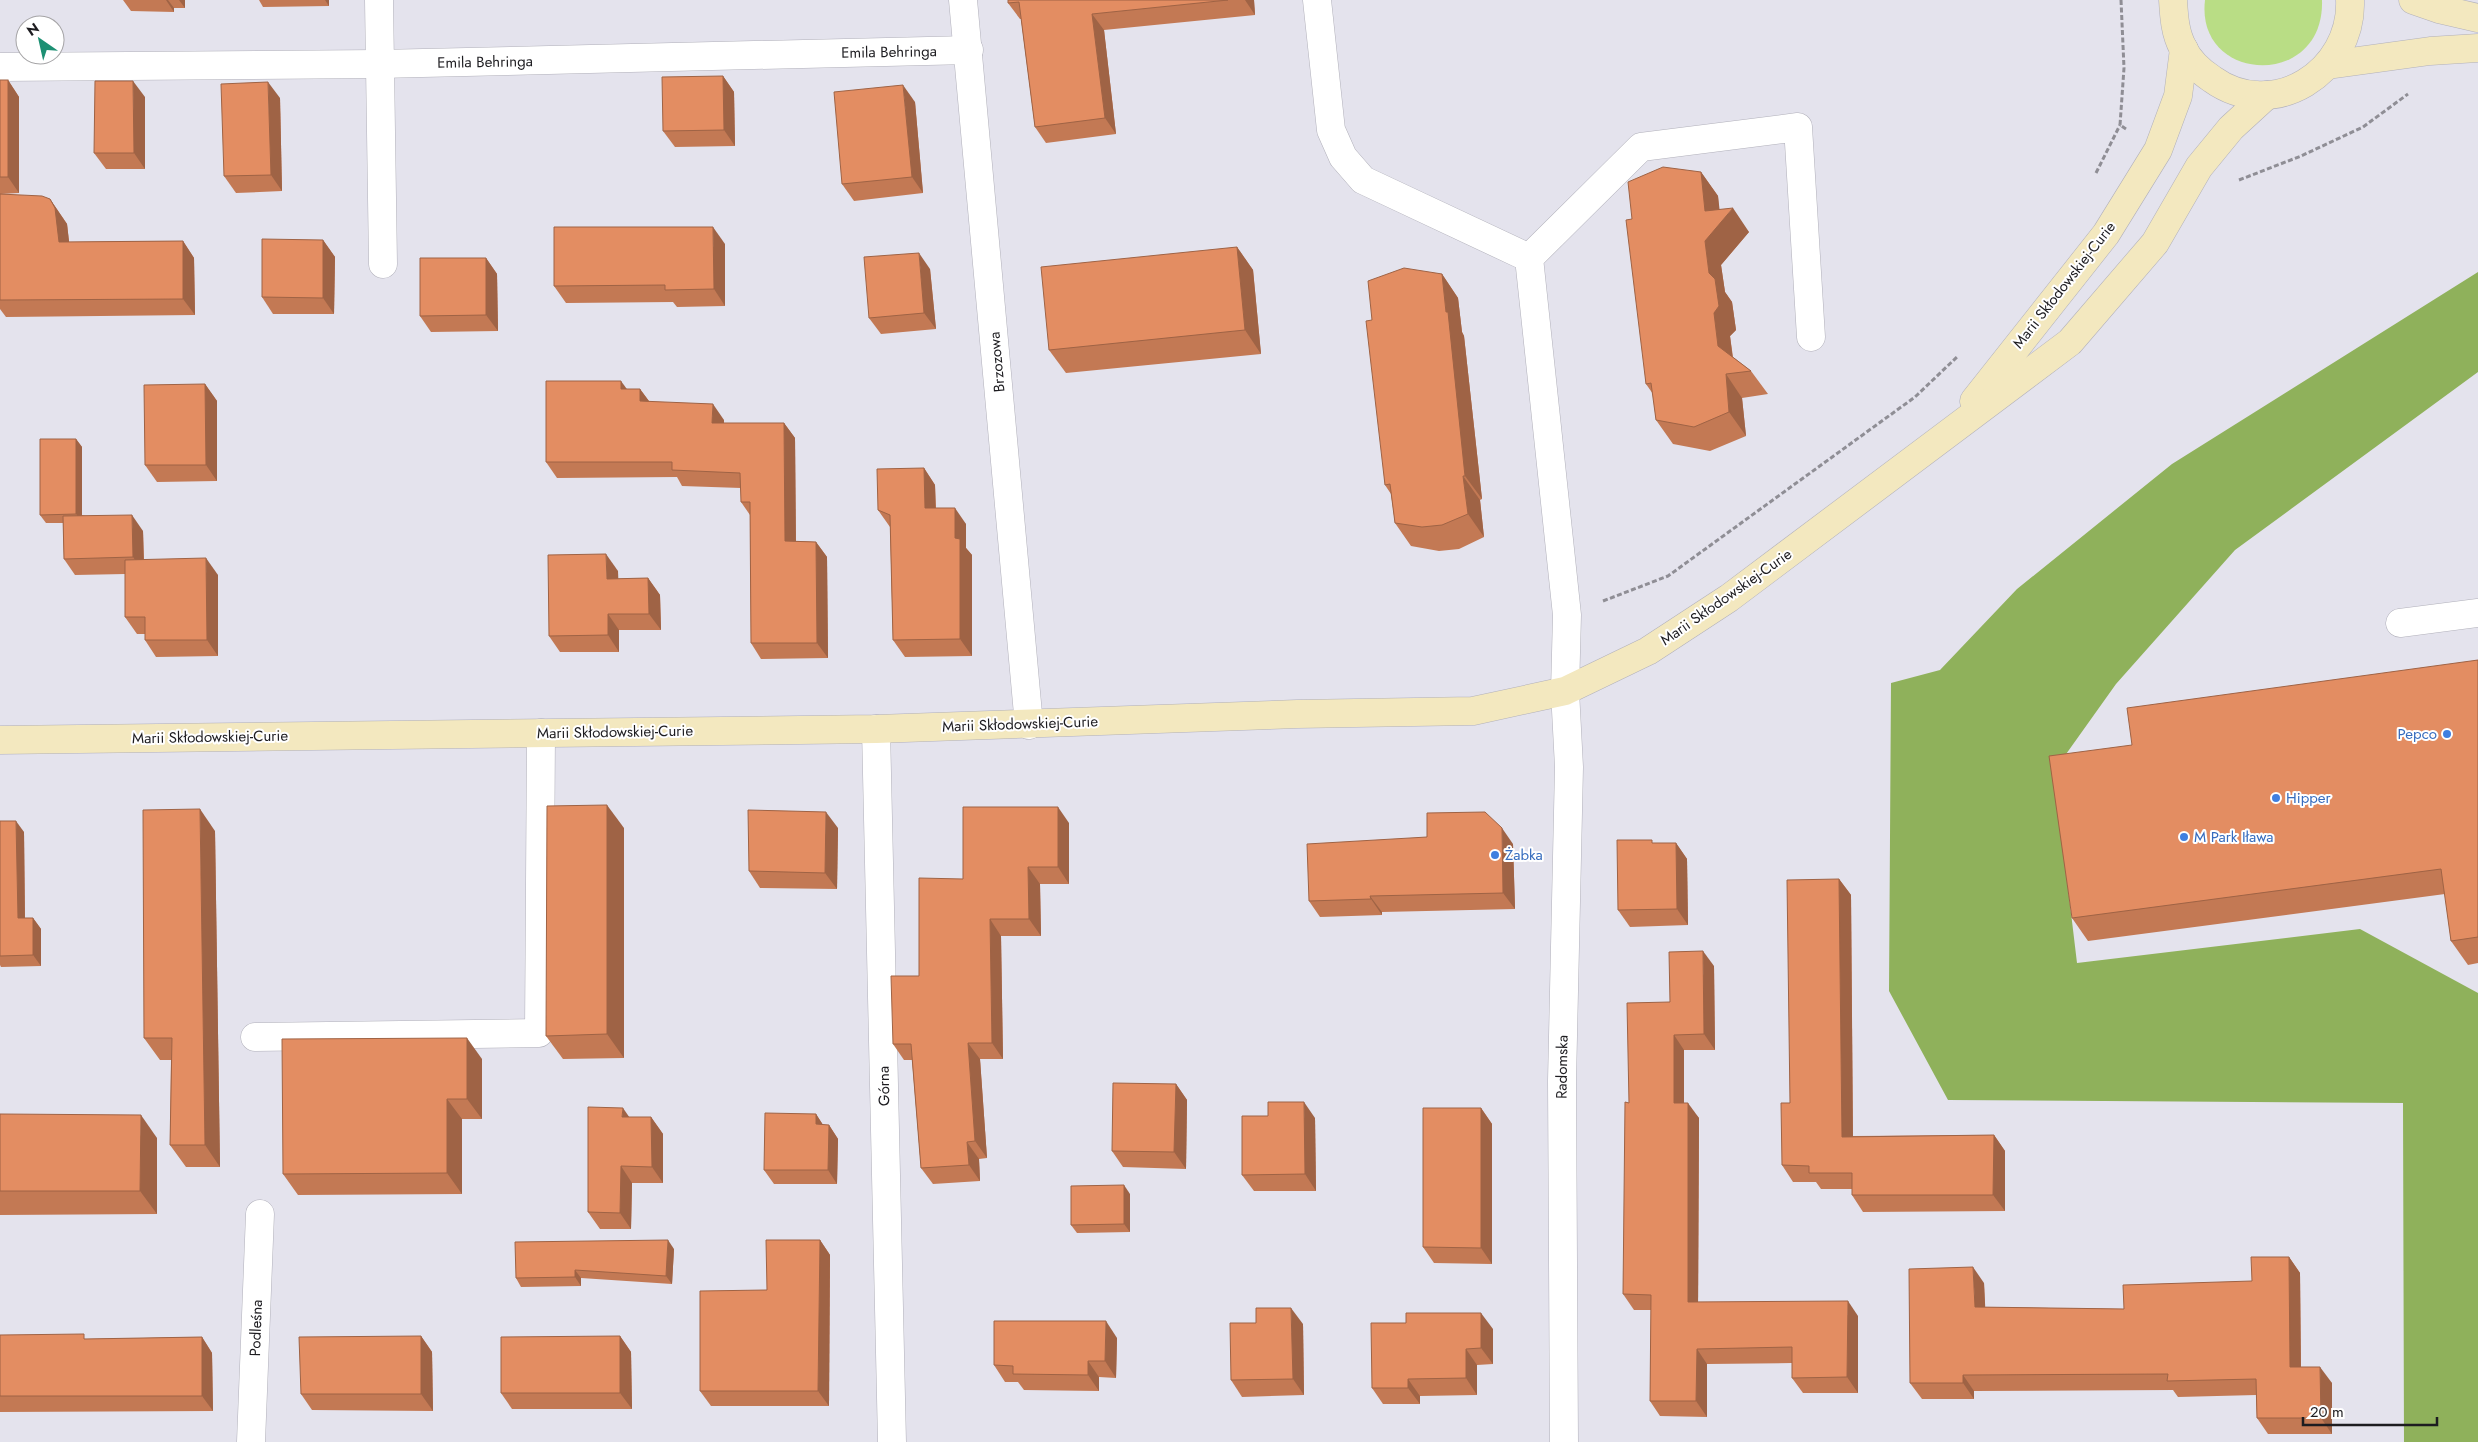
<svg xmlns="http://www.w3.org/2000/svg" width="2478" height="1442" font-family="Jost,sans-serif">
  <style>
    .green { fill: #b9dd85 }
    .forest { fill: #8fb15b }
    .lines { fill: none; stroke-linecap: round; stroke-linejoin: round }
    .lane-casing { stroke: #b1b0ba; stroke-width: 29 }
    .street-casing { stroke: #b1b0ba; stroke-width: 29 }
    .secondary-casing { stroke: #b1b0ba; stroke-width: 29 }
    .path { stroke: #8f8e95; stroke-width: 3; stroke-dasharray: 5 2.5; stroke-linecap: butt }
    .lane { stroke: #fff; stroke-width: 28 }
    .street { stroke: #fff; stroke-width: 28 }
    .secondary { stroke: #f3e8bf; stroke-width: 28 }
    .wall { fill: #c37954 }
    .shaded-wall { fill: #9f6345 }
    .building { fill: #e38d62; stroke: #9f6345 }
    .shop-dot { fill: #3f7fe0; stroke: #fff; stroke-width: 2 }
    .labels { text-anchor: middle; stroke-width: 4; stroke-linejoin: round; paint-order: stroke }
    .street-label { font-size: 15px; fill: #1d1c20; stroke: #fff }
    .shop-label { font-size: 15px; fill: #366cbe; stroke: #fff; text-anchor: start }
  </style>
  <rect width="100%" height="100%" fill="#e4e3ed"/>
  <path class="green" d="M2205,0h117c3,90 -127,84 -117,0z"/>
  <polygon class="forest" points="2478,272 2478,372 2235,550 2116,684 2054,771 2077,963 2360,929 2478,993 2478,1442 2404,1442 2403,1103 1948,1100 1889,991 1891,683 1940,670 2017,589 2172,464"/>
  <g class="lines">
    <defs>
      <g id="lane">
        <polyline points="379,0 383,264"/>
        <polyline points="1317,0 1331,130 1343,157 1363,180 1529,258"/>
        <polyline points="2400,623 2478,613"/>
        <polyline points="1565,691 1567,615 1529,258 1641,147 1798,127 1811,337"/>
        <polyline points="255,1037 539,1033 541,733"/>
      </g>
      <g id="street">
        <polyline points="963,0 1029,725"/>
        <polyline points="0,67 379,64 969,50"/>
        <polyline points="876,729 892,1442"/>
        <polyline points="251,1442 260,1214"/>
        <polyline points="1564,1442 1562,1081 1569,767 1565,691"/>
      </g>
      <g id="secondary">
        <path d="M2173,0c1,17 2,33 10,48 6,13 17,23 29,31 61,44 141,-7 138,-79"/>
        <polyline points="2413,0 2439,9 2478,18"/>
        <polyline points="2328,65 2430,51 2478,48"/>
        <polyline points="1974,401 2106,234 2158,150 2178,96 2184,49"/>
        <polyline points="0,740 876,729 1297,714 1473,711 1565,691 1648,651 1729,598 2070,342 2155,243 2199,167 2231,128 2267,95"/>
      </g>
    </defs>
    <use href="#lane" class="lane-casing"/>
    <use href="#street" class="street-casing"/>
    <use href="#secondary" class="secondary-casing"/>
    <g class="path">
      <polyline points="2121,0 2124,68 2120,125 2126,129"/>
      <polyline points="2096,173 2120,125"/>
      <polyline points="2239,180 2301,156 2363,127 2408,94"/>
      <polyline points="1603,601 1668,576 1915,397 1958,356"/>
    </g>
    <use href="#lane" class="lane"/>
    <use href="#street" class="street"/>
    <use href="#secondary" class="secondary"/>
  </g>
  <g class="wall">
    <polygon points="123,0 185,0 185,8 174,8 174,12 131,11"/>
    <polygon points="259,0 329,0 329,6 263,7"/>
    <polygon points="1008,0 1254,0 1255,15 1104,30 1116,134 1046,143 1035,127 1021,19 1020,19 1008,3"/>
    <polygon points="723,76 734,92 735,146 675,147 663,131"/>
    <polygon points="0,80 8,80 19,97 19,193 1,194 50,199 67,224 69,242 183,241 194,258 195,315 6,317 0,309"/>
    <polygon points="145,97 145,169 106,169 94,153"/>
    <polygon points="280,98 282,191 236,193 224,176"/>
    <polygon points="915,102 923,193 854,201 842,184"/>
    <polygon points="1701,172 1718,196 1719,210 1749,232 1721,265 1725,292 1732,302 1736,330 1730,336 1733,357 1751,371 1768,394 1742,398 1746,436 1710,451 1673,444 1656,420 1653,394 1646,384 1632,219"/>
    <polygon points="323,240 335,257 334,314 273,314 262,297"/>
    <polygon points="725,244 725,306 677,307 673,302 566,303 554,286"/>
    <polygon points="1237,247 1253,270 1261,354 1066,373 1049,350"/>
    <polygon points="486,258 497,274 498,331 431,332 420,316"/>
    <polygon points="930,269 936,329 881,334 869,318"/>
    <polygon points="1442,274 1458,298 1462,332 1464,336 1482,499 1480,500 1484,537 1459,549 1439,551 1411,546 1395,523 1391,494 1385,485 1372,320"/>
    <polygon points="205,384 217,401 217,481 157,482 145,465"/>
    <polygon points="626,389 640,389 649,401 724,420 724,423 784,423 795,438 796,541 816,542 827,557 828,658 761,659 751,643 750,515 741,502 741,488 682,486 677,477 557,478 546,462"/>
    <polygon points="76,439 82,447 82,515 143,531 144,559 218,575 218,656 156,657 145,640 145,634 137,634 125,617 125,574 75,575 64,559 63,523 46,523 40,515"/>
    <polygon points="924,468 935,485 936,508 966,524 966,548 972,555 972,656 905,657 893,640 890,527 878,510"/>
    <polygon points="618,571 618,579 648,578 660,595 661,630 619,630 619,652 560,652 549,636"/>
    <polygon points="2478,660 2478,963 2468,965 2451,941 2445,894 2088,941 2072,918 2132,745"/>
    <polygon points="0,821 24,832 25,918 33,918 41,929 41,966 1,967 0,965"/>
    <polygon points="1069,823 1069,884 1040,884 1041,936 1001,936 1003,1059 980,1059 987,1158 979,1159 980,1181 933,1184 921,1168 912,1060 904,1060 893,1044 963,879"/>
    <polygon points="624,828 624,1058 563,1059 546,1036"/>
    <polygon points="838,828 837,889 760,888 749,871"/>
    <polygon points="215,831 220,1167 186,1167 170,1145 171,1060 160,1060 144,1038"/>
    <polygon points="1655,843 1676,843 1687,859 1688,925 1630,927 1618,910"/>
    <polygon points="1513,844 1515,909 1382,912 1382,915 1320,917 1309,901"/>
    <polygon points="1839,879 1851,895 1853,1136 1994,1135 2005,1151 2005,1211 1863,1212 1852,1195 1852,1189 1821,1189 1816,1182 1793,1182 1782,1165 1790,1103"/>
    <polygon points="1714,966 1715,1050 1684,1050 1684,1103 1699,1118 1698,1302 1858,1316 1858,1393 1803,1393 1792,1378 1792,1363 1707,1364 1707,1417 1660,1416 1650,1401 1651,1310 1634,1310 1623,1294 1629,1103 1670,1002"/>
    <polygon points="482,1059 482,1119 462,1119 462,1194 298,1195 283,1174"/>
    <polygon points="1176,1084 1187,1100 1186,1169 1123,1167 1112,1151"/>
    <polygon points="1481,1108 1492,1124 1492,1264 1434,1263 1423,1247"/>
    <polygon points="0,1114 157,1138 157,1214 0,1215"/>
    <polygon points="816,1114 823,1125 829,1125 838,1139 837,1184 774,1184 764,1170"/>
    <polygon points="1268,1116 1315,1118 1316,1191 1254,1191 1242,1175"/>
    <polygon points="651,1117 663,1134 663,1183 632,1183 631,1229 600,1229 588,1212"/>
    <polygon points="1130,1194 1130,1232 1077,1233 1071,1225"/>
    <polygon points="820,1240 830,1255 829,1406 711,1406 700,1391 767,1290"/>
    <polygon points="674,1249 672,1284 581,1278 581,1286 521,1287 516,1278"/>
    <polygon points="2289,1257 2300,1273 2301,1367 2332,1383 2332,1434 2268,1434 2257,1418 2256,1395 2178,1397 2173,1390 1974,1391 1974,1399 1922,1399 1910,1383 1984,1283 1985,1307 2124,1309 2252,1281"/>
    <polygon points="1303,1324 1304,1395 1242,1397 1231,1380"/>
    <polygon points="1493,1329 1493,1364 1477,1365 1477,1395 1420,1396 1420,1404 1383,1404 1372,1388"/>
    <polygon points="0,1335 87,1339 202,1337 212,1353 213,1411 0,1412"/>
    <polygon points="421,1336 432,1352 433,1411 312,1410 301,1394"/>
    <polygon points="620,1336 631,1352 632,1409 512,1409 501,1393"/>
    <polygon points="1117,1338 1116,1378 1099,1377 1099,1391 1024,1390 1018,1382 1005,1382 994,1365"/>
  </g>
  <g class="shaded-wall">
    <polygon points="166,0 168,0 174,8 174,12"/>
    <polygon points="179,0 185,0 185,8"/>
    <polygon points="325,0 329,0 329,6"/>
    <polygon points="1245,0 1254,0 1255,15"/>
    <polygon points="1092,14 1104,30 1116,134 1105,118"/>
    <polygon points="723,76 734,92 735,146 724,130"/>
    <polygon points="8,80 19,97 19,193 8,177"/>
    <polygon points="133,81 145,97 145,169 134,153"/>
    <polygon points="268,82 280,98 282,191 271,175"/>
    <polygon points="903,85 915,102 923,193 912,177"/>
    <polygon points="1701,172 1718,196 1721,222 1733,208 1749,232 1721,265 1725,292 1732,302 1736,330 1730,336 1734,369 1718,346 1705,241 1705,211"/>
    <polygon points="50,199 67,224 71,258 59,242"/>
    <polygon points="713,227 725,244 725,306 714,289"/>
    <polygon points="323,240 335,257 334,314 323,298"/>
    <polygon points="183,241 194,258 195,315 183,299"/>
    <polygon points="1237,247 1253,270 1261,354 1245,330"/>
    <polygon points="919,253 930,269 936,329 924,313"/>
    <polygon points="486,258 497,274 498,331 486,315"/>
    <polygon points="1442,274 1458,298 1462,332 1464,336 1482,499 1465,476"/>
    <polygon points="1726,374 1742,398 1746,436 1729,412"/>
    <polygon points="621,381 632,396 621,389"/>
    <polygon points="205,384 217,401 217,481 206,465"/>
    <polygon points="640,389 651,404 640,401"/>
    <polygon points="713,404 724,420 723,439 712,423"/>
    <polygon points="784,423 795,438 796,557 785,541"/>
    <polygon points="76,439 82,447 82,522 76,514"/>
    <polygon points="924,468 935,485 936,524 925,508"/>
    <polygon points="1463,476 1480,500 1484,537 1468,514"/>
    <polygon points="955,508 966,524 966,548 972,555 972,656 960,639 955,538"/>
    <polygon points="132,515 143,531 144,573 133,557"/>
    <polygon points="816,542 827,557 828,658 817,643"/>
    <polygon points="606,554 618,571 619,596 607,579"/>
    <polygon points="206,558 218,575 218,656 207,640"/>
    <polygon points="648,578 660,595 661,630 649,614"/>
    <polygon points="608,614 619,630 619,652 608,635"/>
    <polygon points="607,805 624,828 624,1058 607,1034"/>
    <polygon points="1058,807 1069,823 1069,884 1058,867"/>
    <polygon points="200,809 215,831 220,1167 205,1145"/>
    <polygon points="826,812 838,828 837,889 825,873"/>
    <polygon points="16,821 24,832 25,929 18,918"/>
    <polygon points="1502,828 1513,844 1515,909 1503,893"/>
    <polygon points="1676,843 1687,859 1688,925 1677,909"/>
    <polygon points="1028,867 1040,884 1041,936 1029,919"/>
    <polygon points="1839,879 1851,895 1853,1153 1842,1137"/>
    <polygon points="1370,896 1382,912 1382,915 1371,899"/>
    <polygon points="33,918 41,929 41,966 33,955"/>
    <polygon points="990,919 1001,936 1003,1059 992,1043"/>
    <polygon points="1703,951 1714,966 1715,1050 1704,1034"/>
    <polygon points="1674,1035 1684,1050 1684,1118 1674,1103"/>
    <polygon points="467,1038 482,1059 482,1119 467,1099"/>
    <polygon points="968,1043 980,1059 987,1158 975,1141"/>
    <polygon points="1176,1084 1187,1100 1186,1169 1174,1152"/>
    <polygon points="447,1099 462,1119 462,1194 447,1173"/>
    <polygon points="1304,1102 1315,1118 1316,1191 1305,1174"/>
    <polygon points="1688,1103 1699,1118 1698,1318 1688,1302"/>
    <polygon points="623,1108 634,1124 622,1117"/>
    <polygon points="1481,1108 1492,1124 1492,1264 1481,1248"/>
    <polygon points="816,1114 825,1128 816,1124"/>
    <polygon points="141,1115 157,1138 157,1214 140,1191"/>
    <polygon points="651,1117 663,1134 663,1183 652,1167"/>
    <polygon points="829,1125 838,1139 837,1184 828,1170"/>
    <polygon points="1994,1135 2005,1151 2005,1211 1993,1195"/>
    <polygon points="967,1142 979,1159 980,1181 969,1165"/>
    <polygon points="621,1166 632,1183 631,1229 620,1213"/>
    <polygon points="1124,1185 1130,1194 1130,1232 1124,1224"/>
    <polygon points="668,1240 674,1249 672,1284 666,1276"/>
    <polygon points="820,1240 830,1255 829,1406 818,1391"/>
    <polygon points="2289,1257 2300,1273 2301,1383 2290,1367"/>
    <polygon points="1973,1267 1984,1283 1986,1323 1975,1307"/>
    <polygon points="575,1270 581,1278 581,1286 575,1277"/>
    <polygon points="1848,1301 1858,1316 1858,1393 1847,1377"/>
    <polygon points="1291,1308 1303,1324 1304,1395 1293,1379"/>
    <polygon points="1481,1313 1493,1329 1493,1364 1481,1348"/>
    <polygon points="1106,1321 1117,1338 1116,1378 1105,1361"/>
    <polygon points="421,1336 432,1352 433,1411 421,1394"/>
    <polygon points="620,1336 631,1352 632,1409 620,1393"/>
    <polygon points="202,1337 212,1353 213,1411 202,1396"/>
    <polygon points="1466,1349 1477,1365 1477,1395 1466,1378"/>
    <polygon points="1697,1349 1707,1364 1707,1417 1696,1401"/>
    <polygon points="1088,1361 1099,1377 1099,1391 1088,1375"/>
    <polygon points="2320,1367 2332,1383 2332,1434 2321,1418"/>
    <polygon points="1963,1375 1974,1391 1974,1399 1963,1383"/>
    <polygon points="1408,1379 1420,1396 1420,1404 1408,1388"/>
  </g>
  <g class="building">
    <polygon points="1008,0 1228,0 1092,14 1105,118 1035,127 1019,2 1008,3"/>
    <polygon points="723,76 724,130 663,131 662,77"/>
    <rect x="0" y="80" width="8" height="97"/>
    <polygon points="95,81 133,81 134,153 94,153"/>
    <polygon points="268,82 271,175 224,176 221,84"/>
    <polygon points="903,85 912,177 842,184 834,92"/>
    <polygon points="1663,167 1701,172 1705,211 1733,208 1705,241 1709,273 1715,279 1719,306 1714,313 1718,346 1751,371 1726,374 1729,412 1694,427 1656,420 1651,383 1646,384 1626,220 1632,219 1628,182"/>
    <polygon points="0,194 42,196 50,199 55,208 59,242 183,241 183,299 0,300"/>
    <polygon points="554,227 713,227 714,289 665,290 665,285 554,286"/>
    <polygon points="262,239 323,240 323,298 262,297"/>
    <polygon points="1237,247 1245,330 1049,350 1041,267"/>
    <polygon points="919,253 924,313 869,318 864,257"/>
    <polygon points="420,258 486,258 486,315 420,316"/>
    <polygon points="1404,268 1442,274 1446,312 1448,312 1465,476 1463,476 1468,514 1442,525 1422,527 1395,523 1390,484 1385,485 1366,321 1372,320 1368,281"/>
    <polygon points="546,381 621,381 621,389 640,389 640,401 713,404 712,423 784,423 785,541 816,542 817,643 751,643 750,502 741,502 740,473 672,470 672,462 546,462"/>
    <polygon points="205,384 206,465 145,465 144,385"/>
    <polygon points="40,439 76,439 76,514 40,515"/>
    <polygon points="924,468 925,508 955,508 955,538 960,539 960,639 893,640 890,515 878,510 877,469"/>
    <polygon points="132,515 133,557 64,559 63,516"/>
    <polygon points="606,554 607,579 648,578 649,614 608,614 608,635 549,636 548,555"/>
    <polygon points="206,558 207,640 145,640 145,617 125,617 125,560"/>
    <polygon points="2478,660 2478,937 2451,941 2441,869 2072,918 2049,756 2132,745 2127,708"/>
    <polygon points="607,805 607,1034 546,1036 547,806"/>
    <polygon points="963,807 1058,807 1058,867 1028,867 1029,919 990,919 992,1043 968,1043 975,1141 967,1142 969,1165 921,1168 911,1044 893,1044 891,976 919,976 919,878 963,879"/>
    <polygon points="200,809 205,1145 170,1145 172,1038 144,1038 143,810"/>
    <polygon points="748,810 826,812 825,873 749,871"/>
    <polygon points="1485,812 1502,828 1503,893 1370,896 1371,899 1309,901 1307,844 1427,837 1427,813"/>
    <polygon points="0,821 16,821 18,918 33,918 33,955 0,956"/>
    <polygon points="1617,840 1652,840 1652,843 1676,843 1677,909 1618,910"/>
    <polygon points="1839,879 1842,1137 1994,1135 1993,1195 1852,1195 1852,1173 1809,1173 1809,1166 1782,1165 1781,1103 1790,1103 1787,880"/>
    <polygon points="1703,951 1704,1034 1674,1035 1674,1103 1688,1103 1688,1302 1848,1301 1847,1377 1792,1378 1792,1347 1697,1349 1696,1401 1650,1401 1651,1295 1623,1294 1625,1102 1629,1103 1627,1003 1670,1002 1669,952"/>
    <polygon points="467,1038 467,1099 447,1099 447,1173 283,1174 282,1039"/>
    <polygon points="1113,1083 1176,1084 1174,1152 1112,1151"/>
    <polygon points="1268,1102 1304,1102 1305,1174 1242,1175 1242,1116 1268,1116"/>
    <polygon points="588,1107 623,1108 622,1117 651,1117 652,1167 621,1166 620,1213 588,1212"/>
    <polygon points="1423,1108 1481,1108 1481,1248 1423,1247"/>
    <polygon points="765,1113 816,1114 816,1124 829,1125 828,1170 764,1170"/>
    <polygon points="0,1114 141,1115 140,1191 0,1191"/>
    <polygon points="1124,1185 1124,1224 1071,1225 1071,1186"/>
    <polygon points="668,1240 666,1276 575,1270 575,1277 516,1278 515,1242"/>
    <polygon points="766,1240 820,1240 818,1391 700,1391 700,1291 767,1290"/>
    <polygon points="2251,1257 2289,1257 2290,1367 2320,1367 2321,1418 2257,1418 2256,1379 2167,1381 2168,1374 1963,1375 1963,1383 1910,1383 1909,1269 1973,1267 1975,1307 2124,1309 2123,1285 2252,1281"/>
    <polygon points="1256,1308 1291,1308 1293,1379 1231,1380 1230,1323 1256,1323"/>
    <polygon points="1406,1313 1481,1313 1481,1348 1466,1349 1466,1378 1408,1379 1408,1388 1372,1388 1371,1323 1406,1323"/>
    <polygon points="994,1321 1106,1321 1105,1361 1088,1361 1088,1375 1013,1374 1013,1366 994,1365"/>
    <polygon points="84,1334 84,1339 202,1337 202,1396 0,1396 0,1335"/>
    <polygon points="421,1336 421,1394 301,1394 299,1337"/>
    <polygon points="620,1336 620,1393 501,1393 501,1337"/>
  </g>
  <g class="shop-dot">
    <circle cx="2447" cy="734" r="5"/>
    <circle cx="2276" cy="798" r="5"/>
    <circle cx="2184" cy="837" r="5"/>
    <circle cx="1495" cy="855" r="5"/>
  </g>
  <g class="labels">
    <g class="street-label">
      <text transform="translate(889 52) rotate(-1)" y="5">Emila Behringa</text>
      <text transform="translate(485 62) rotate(-1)" y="5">Emila Behringa</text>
      <text transform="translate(2064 285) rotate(-52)" y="5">Marii Skłodowskiej-Curie</text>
      <text transform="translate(997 362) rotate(-95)" y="5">Brzozowa</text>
      <text transform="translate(1726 597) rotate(-35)" y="5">Marii Skłodowskiej-Curie</text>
      <text transform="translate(1020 724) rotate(-2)" y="5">Marii Skłodowskiej-Curie</text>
      <text transform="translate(615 732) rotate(-1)" y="5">Marii Skłodowskiej-Curie</text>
      <text transform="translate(210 737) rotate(-1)" y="5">Marii Skłodowskiej-Curie</text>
      <text transform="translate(1562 1067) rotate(-89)" y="5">Radomska</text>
      <text transform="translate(884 1086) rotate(-91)" y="5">Górna</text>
      <text transform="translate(256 1328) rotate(-88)" y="5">Podleśna</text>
    </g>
    <g class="shop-label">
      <text x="2437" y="739" text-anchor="end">Pepco</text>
      <text x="2286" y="803">Hipper</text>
      <text x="2194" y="842">M Park Iława</text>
      <text x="1505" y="860">Żabka</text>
    </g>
  </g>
  <g transform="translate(40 40) rotate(326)"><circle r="24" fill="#ffffff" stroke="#a5a4a6"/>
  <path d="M0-4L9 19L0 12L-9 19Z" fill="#1c9073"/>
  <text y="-8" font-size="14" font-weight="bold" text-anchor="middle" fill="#1d1c20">N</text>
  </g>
  <path d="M2303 1417v8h134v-8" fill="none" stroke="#1d1c20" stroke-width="2.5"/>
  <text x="2310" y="1417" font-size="15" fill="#1d1c20" stroke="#ffffff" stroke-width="4" paint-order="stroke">20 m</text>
</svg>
